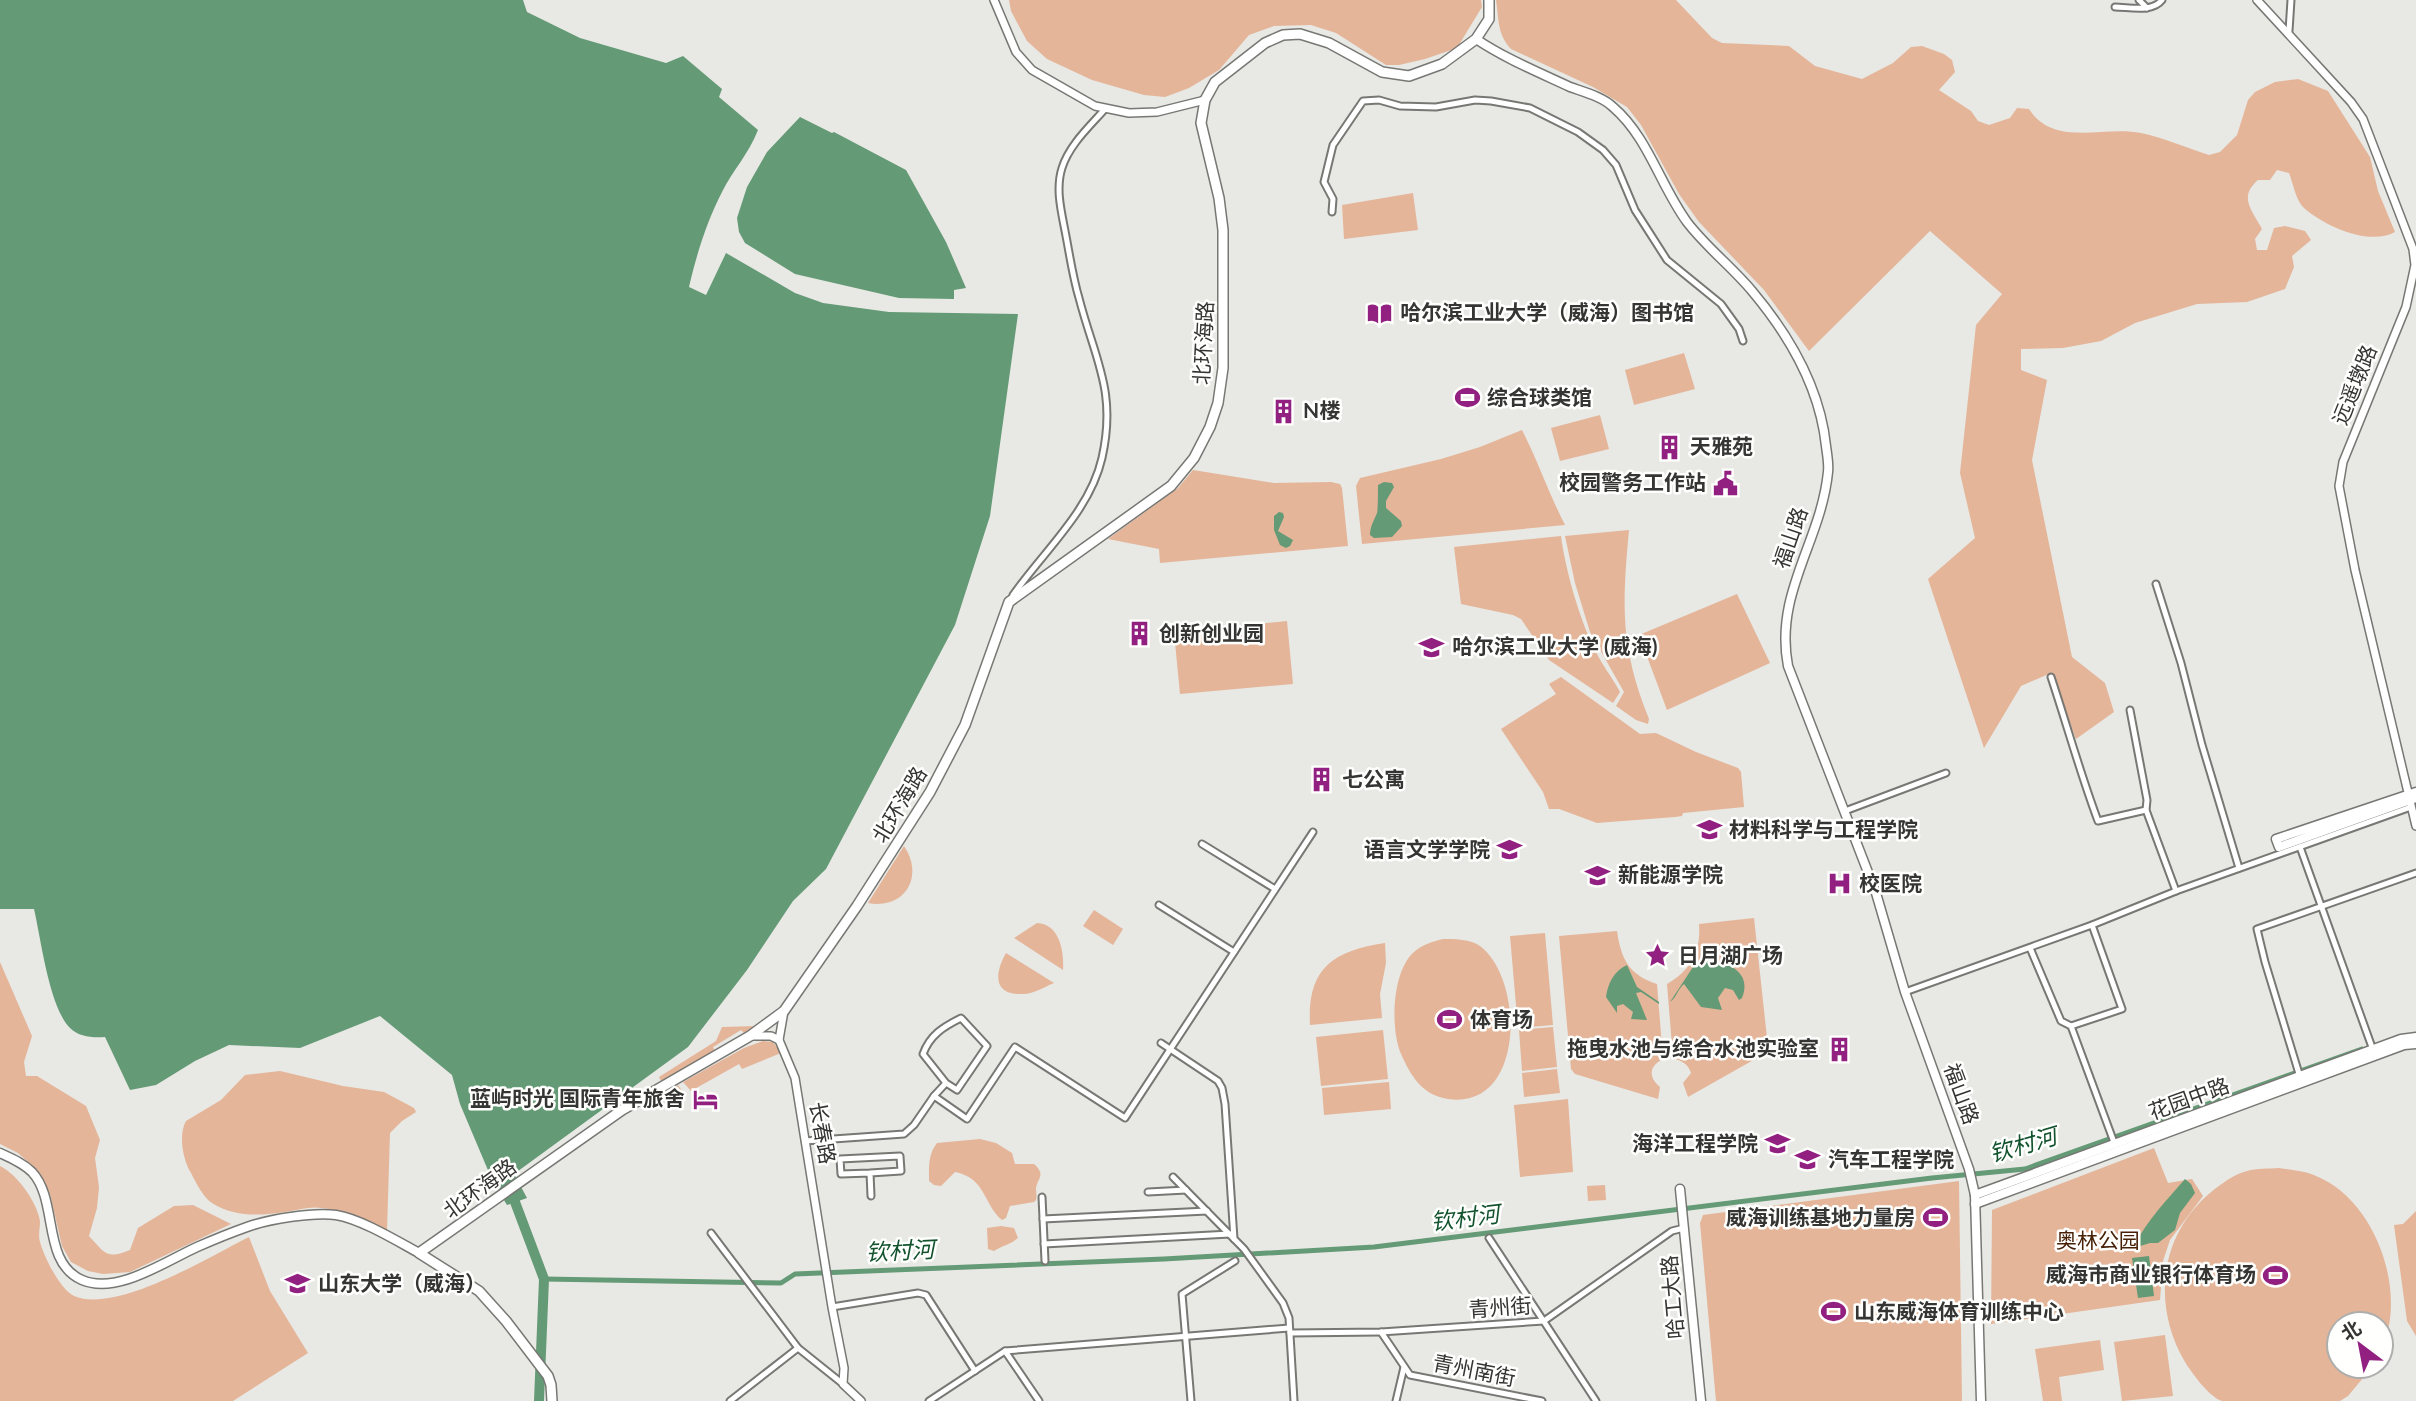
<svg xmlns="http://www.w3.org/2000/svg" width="2416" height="1401" font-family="Lato,'Noto Sans SC',sans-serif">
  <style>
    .green { fill: #e4b599 }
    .water { fill: #649a75 }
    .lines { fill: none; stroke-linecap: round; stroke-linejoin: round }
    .canal { stroke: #649a75; stroke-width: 5 }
    .river { stroke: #649a75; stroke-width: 10 }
    .minor-casing { stroke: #777774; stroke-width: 9 }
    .tertiary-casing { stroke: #777774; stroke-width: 10 }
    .secondary-casing { stroke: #777774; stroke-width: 11 }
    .primary-casing { stroke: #777774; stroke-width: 12 }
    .minor { stroke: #fff; stroke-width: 5 }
    .tertiary { stroke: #fff; stroke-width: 7 }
    .secondary { stroke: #fff; stroke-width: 8 }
    .primary { stroke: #fff; stroke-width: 9 }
    .labels { text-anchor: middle; stroke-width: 5; stroke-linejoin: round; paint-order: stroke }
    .poi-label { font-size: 21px; font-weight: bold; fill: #353533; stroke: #fffffe; text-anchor: start }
    .street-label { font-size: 21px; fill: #353533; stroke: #fffffe }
    .park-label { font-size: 21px; fill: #472209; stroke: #fffffe }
    .water-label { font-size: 23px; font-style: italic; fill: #12532e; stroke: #fffffe }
  </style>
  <rect width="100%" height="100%" fill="#e8e8e4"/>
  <g class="green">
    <polygon points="1009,0 1481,0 1482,7 1457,48 1425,59 1399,65 1386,65 1336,33 1311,25 1274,26 1249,35 1219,70 1189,88 1165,97 1144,95 1092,80 1047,59 1027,41 1011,11"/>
    <path d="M1496,0h180l36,38 10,5 67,3 26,20 47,13 31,-16 18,-16 11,-1 22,8 8,6 3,12 -16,18 32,21 7,10 11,4 21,-7 7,-10 12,1c25,39 75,16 112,24 23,5 46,15 68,22l11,-3 17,-17 11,-35 7,-8 20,-10 23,-3 30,12 42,66 8,34 17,41c-26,14 -69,-5 -91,-24 -8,-7 -11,-25 -15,-35l-12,-3 -7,10h-12c-20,17 -6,30 4,49l-7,10 2,11h10l7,-22 11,-2 20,5 6,9 -19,16 2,11 -9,22 -38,13 -50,2 -62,19 -34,18 -38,7 -42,1v21l26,10 -15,80 40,197 33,26 9,29 -38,27 -25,-66 -30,13 -37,62 -56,-169 47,-41 -15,-65 16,-148 26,-31 -72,-63 -121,120 -45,-61 -65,-68 -20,-28 -38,-69 -14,-18 -34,-20 -82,-38c-14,-15 -12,-30 -15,-49z"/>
    <polygon points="1413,193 1418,230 1344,239 1342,205"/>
    <polygon points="1684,353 1695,389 1634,405 1625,370"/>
    <polygon points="1600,415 1609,449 1560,461 1551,428"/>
    <path d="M1522,430c16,31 27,64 43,95l-203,19 -6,-58 4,-8 81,-19 39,-12z"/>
    <polygon points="1193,470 1274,483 1331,482 1340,484 1342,488 1348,546 1160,563 1159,549 1108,539 1178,488"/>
    <path d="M1629,530c-7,75 -9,117 20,189l-1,5 -12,-4 -20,-14 8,-14 -34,-60 -15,-49 -10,-47z"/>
    <path d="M1561,536c4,32 18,81 32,110 7,16 19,31 27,46l-7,11 -64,-43 -28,-41 -8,-4 -52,-11 -7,-57z"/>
    <polygon points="1737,594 1770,663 1667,710 1639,635"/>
    <polygon points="1287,621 1293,684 1180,694 1174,632"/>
    <polygon points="1561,677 1640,734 1656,733 1696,752 1738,768 1741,772 1744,807 1683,813 1682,816 1675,817 1597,823 1559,809 1549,809 1543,792 1501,729 1556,694 1549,684"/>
    <path d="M904,846c21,31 0,64 -36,57z"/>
    <polygon points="1094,910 1123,929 1113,945 1083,926"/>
    <path d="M1754,918l14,129 -4,7 -76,43 -5,-14 8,-10c-3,-9 -9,-12 -18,-15l-6,-74c24,-14 34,-32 32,-60z"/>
    <path d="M1037,923c23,1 27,29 26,47l-49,-32z"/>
    <path d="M1617,931c4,28 12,44 40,53l6,75c-14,7 -15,18 -3,28l-2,12 -83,-25 -4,-5 -12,-133z"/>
    <polygon points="1545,933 1553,1025 1518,1028 1510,936"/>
    <path d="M1443,939c11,0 28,0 37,7 45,34 45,164 -32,153 -26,-4 -37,-23 -47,-45 -11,-26 -9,-83 13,-102 9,-8 18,-10 29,-13z"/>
    <path d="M1385,943l1,20 -6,31 2,24 -72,7c-3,-56 22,-74 75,-82z"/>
    <path d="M1006,953l48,30c-10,4 -20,11 -31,11 -31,2 -28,-22 -17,-41z"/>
    <path d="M0,962l32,74 -8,26 2,14h11l49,30 14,34 -5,18 4,29 -2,21 -8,28c16,17 17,24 41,14l8,-22 36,-22 19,-1 38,19 -101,48 -27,2 -15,-3 -17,-9 -9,-16 -12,-52 -13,-24 -19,-17 -18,-9z"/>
    <polygon points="756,1026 757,1027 744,1033 741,1030 713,1047 715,1052 661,1081 659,1077 716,1041 722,1027"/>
    <polygon points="1553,1027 1557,1067 1522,1071 1519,1030"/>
    <polygon points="1383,1030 1388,1079 1321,1086 1316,1037"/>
    <polygon points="763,1041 773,1042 781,1053 742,1069 739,1064 691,1091 683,1082 744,1048"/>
    <polygon points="1557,1069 1560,1093 1524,1097 1522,1073"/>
    <path d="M280,1071l63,15 41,6 30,16 2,4 -14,9 -12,12 -3,98c-21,-10 -42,-21 -65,-23 -12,-2 -25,2 -37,4 -25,4 -51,5 -73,-9 -9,-6 -16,-20 -21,-30 -8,-13 -13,-38 -5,-52l35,-21 24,-25z"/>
    <polygon points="1389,1082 1391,1109 1324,1115 1322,1088"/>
    <polygon points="678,1085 685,1095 683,1096 679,1092 659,1105 654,1098"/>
    <polygon points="1568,1099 1573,1172 1520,1177 1514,1105"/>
    <path d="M980,1139l16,4 16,10 3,11h19c12,11 4,13 2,24 0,4 1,8 0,12l-2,2 -24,4 -4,12 -4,2c-19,-16 -16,-42 -47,-48l-14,14 -7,-1 -5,-4c0,-14 -1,-27 8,-38z"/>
    <polygon points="2154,1148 2168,1183 2192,1179 2203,1196 2170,1240 2163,1261 2160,1300 1991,1324 1992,1210"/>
    <path d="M0,1166c17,8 37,36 40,55 0,7 -2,15 0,21 4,15 20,47 34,54 42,18 135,-39 175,-59l21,54 38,62 -75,48h-233z"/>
    <path d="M2279,1168c12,2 26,3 37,8 59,23 93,117 65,174v-26h-42v42h34l-25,30 -8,5c-29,0 -58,0 -86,0 -10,0 -23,0 -32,0 -13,-4 -30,-28 -37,-39 -33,-56 -26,-126 25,-169 11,-9 24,-19 37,-22 10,-3 22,-2 32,-3z"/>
    <polygon points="1959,1181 1962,1401 1716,1401 1700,1223 1703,1215"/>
    <polygon points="1605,1185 1606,1200 1588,1201 1587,1186"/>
    <polygon points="2416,1211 2416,1336 2407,1321 2394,1225 2403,1224"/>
    <path d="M1001,1226l13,2 4,10c-8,7 -15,7 -24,13l-6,-2 -1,-21z"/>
    <polygon points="2165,1335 2173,1396 2122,1401 2114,1342"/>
    <polygon points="2100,1340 2104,1370 2059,1377 2062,1401 2043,1401 2035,1349"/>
  </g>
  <g class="water">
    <path d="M0,0h523l4,12 53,26 86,25 17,-7 39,33 -3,8 39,33c-10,25 -25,40 -36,62 -15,29 -26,64 -33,95l17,8 20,-42 69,40 28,10 66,9 129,2 -28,202 -35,109 -129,244 -33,32 -46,69 -59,77 -174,127 13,24 -20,7 -14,-23 -33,-78 -8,-29 -72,-59 -80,32 -71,-3 -34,16 -39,24 -26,5 -25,-53c-12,1 -26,0 -35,-9 -21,-21 -29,-89 -36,-119h-34z"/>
    <polygon points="800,117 832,133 834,132 906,170 946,242 966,288 954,290 954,299 899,298 795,274 745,243 739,232 737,218 747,187 767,152"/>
    <path d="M1384,482l8,1 2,4 -8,14v7l15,13 1,5 -10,11 -18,1 -4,-3c0,-9 4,-14 7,-22 1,-3 1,-22 1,-28z"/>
    <polygon points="1279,512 1283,513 1284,517 1278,531 1293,540 1290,546 1286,548 1280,545 1274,530 1274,516"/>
    <path d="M1707,960c20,0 46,13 35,38l-3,2 -6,-10 -8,-2 -7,10 4,12 -21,-3 -17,-23c-7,6 -7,13 -14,18l23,-35z"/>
    <path d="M1627,965l10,22 22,15v2l-18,-12 -5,1 11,27 -16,-1 2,-7 -10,-8 -6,2v7l-11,-16c2,-14 8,-26 21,-32z"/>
    <path d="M2185,1179l6,5 4,9 -15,20 -5,17 -17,13h-8l-13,4 -2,-2c12,-25 32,-45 50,-66z"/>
    <polygon points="2149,1256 2154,1296 2138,1298 2132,1258"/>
  </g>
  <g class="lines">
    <polyline class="canal" points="544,1279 781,1283 795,1274 1164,1259 1374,1247 1932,1178 2025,1169 2362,1049"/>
    <polyline class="river" points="515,1202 544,1279 539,1401"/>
    <defs>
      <g id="minor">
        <polyline points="2139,0 2147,8"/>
        <path d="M2115,7c14,0 37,6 47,-7"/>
        <polyline points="2289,31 2291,0"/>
        <polyline points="1332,212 1333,199 1324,182 1333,145 1363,101 1379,100 1400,106 1436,107 1475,100 1491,101 1530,108 1578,132 1603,150 1616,165 1635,210 1667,260 1721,304 1739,329 1743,341"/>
        <polyline points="2156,584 2181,663 2202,745 2239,868"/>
        <path d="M1013,595c30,-43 77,-84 89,-137 15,-67 -7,-98 -23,-160 -6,-20 -9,-41 -13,-62 -4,-22 -11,-46 -4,-68 7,-23 28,-42 43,-59"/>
        <path d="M2051,677c16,48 29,96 47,144l48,-11"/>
        <polyline points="2130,710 2147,800 2146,810 2176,891"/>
        <polyline points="1845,811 1946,773"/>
        <polyline points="1202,844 1275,889"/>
        <polyline points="2300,847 2373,1050"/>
        <polyline points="1159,905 1234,952"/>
        <polyline points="2030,948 2061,1021 2071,1026 2115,1145"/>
        <polyline points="1905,992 2092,925 2176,891 2411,807"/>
        <polyline points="2071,1026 2122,1009 2092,925"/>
        <polyline points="1161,1043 1218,1081 1222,1088 1225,1104 1234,1239"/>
        <polyline points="2300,1077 2265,962 2257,929 2416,873"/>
        <path d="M934,1096l12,-13 11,7 30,-44 -26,-28c-18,9 -31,17 -38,36l23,29"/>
        <polyline points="805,1141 904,1134 914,1125 934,1096 967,1119 1015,1047 1125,1118 1313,832"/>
        <polyline points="870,1173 901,1171 900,1156 840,1159 841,1174 870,1173 871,1196"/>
        <polyline points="1173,1177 1244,1249 1283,1303 1289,1318 1294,1401"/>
        <polyline points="1148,1192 1186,1190"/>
        <polyline points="1042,1197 1045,1261"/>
        <polyline points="1043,1219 1207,1211"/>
        <polyline points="711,1233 798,1348 843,1384"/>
        <polyline points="1489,1238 1596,1401"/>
        <polyline points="1044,1244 1230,1234"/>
        <polyline points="832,1307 918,1293 926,1295 975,1371"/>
        <polyline points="1381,1332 1410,1375 1542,1401"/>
        <polyline points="1290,1333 1381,1332 1544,1321 1672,1231 1684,1228"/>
        <polyline points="1005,1351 1039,1401"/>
        <polyline points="730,1401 798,1348"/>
        <polyline points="929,1401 1005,1351 1289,1328"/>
        <polyline points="1191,1401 1182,1294 1235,1261"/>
        <polyline points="1396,1401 1404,1367"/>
      </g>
      <g id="tertiary">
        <polyline points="994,0 1016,52 1032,70 1095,106 1129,113 1157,112 1205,100"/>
        <polyline points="2257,0 2351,102 2363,119 2413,249 2415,265 2406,307 2343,462 2339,486 2355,570 2416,826"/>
        <polyline points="784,1011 779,1040 795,1078 832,1307 844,1368 843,1384 861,1401"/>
        <polyline points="750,1036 771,1036 779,1040"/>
      </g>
      <g id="secondary">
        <path d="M1476,39c30,20 62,33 94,48 14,5 33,10 43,20 35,30 47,78 74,115 19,25 45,45 65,69 37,44 68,97 74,155 1,8 3,18 2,26 -7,70 -54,121 -40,194l88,227 29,99 64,177 6,26 6,206"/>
        <polyline points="2416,792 2276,839 2279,847 2416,798"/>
        <path d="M0,1153c11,5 23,10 32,19 27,29 9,90 50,108 35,15 84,-19 115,-33 16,-7 33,-14 50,-20 22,-8 66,-15 89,-12 25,4 61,26 83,38"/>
        <polyline points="1680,1189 1701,1401"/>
        <polyline points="1975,1195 2401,1039 2416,1037"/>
        <polyline points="1975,1204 2404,1045 2416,1044"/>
      </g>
      <polyline id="primary" points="552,1401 551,1385 548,1376 506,1321 479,1291 419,1253 622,1110 750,1036 784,1011 857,906 930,792 965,725 1009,602 1171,486 1194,458 1210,427 1218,403 1223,368 1223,230 1219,198 1201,123 1205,100 1215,82 1265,43 1283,35 1300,34 1329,43 1382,72 1409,76 1442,64 1476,39 1489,19 1489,0"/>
    </defs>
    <use href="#minor" class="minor-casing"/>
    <use href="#tertiary" class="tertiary-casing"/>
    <use href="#secondary" class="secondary-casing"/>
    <use href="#primary" class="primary-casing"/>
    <use href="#minor" class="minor"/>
    <use href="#tertiary" class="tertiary"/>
    <use href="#secondary" class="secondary"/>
    <use href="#primary" class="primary"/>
  </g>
  <defs>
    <symbol id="library-bare" viewBox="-9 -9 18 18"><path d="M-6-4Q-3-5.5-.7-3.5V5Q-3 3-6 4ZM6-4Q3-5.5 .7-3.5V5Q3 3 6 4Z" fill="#922081" stroke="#fffffe" stroke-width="2.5" paint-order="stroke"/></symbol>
    <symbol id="stadium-bare" viewBox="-9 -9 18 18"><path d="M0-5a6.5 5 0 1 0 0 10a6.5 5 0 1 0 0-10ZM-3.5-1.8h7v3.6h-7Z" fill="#922081" stroke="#fffffe" stroke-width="2.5" paint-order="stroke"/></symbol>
    <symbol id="building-bare" viewBox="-9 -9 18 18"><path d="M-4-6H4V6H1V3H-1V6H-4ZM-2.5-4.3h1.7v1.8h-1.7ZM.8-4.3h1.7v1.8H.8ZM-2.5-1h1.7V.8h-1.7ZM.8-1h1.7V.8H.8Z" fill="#922081" stroke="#fffffe" stroke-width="2.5" paint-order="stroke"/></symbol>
    <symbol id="civic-bare" viewBox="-9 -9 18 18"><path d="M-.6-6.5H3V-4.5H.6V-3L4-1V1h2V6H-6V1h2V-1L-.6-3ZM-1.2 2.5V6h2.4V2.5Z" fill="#922081" stroke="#fffffe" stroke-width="2.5" paint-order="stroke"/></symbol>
    <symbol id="university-bare" viewBox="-9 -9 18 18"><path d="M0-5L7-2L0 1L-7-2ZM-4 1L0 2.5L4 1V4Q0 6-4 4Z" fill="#922081" stroke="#fffffe" stroke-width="2.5" paint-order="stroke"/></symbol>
    <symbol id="hospital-bare" viewBox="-9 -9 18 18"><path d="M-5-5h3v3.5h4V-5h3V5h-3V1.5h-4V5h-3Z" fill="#922081" stroke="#fffffe" stroke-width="2.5" paint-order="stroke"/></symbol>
    <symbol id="sight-bare" viewBox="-9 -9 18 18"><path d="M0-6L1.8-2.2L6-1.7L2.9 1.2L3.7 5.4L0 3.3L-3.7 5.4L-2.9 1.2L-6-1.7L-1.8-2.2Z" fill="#922081" stroke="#fffffe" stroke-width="2.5" paint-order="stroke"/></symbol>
    <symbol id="hotel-bare" viewBox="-9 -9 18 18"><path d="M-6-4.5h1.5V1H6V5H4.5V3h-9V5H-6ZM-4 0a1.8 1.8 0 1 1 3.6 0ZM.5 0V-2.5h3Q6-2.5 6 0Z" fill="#922081" stroke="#fffffe" stroke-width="2.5" paint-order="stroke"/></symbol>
  </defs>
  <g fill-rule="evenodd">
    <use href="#library-bare" x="1362" y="296" width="35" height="35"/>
    <use href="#stadium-bare" x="1450" y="380" width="35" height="35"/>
    <use href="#building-bare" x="1266" y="394" width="35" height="35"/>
    <use href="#building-bare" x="1652" y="430" width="35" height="35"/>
    <use href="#civic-bare" x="1708" y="466" width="35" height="35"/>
    <use href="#building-bare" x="1122" y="616" width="35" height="35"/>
    <use href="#university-bare" x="1414" y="630" width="35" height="35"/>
    <use href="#building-bare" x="1304" y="762" width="35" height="35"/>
    <use href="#university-bare" x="1692" y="812" width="35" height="35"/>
    <use href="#university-bare" x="1492" y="832" width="35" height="35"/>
    <use href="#university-bare" x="1580" y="858" width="35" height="35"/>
    <use href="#hospital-bare" x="1822" y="866" width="35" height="35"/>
    <use href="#sight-bare" x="1640" y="938" width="35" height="35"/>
    <use href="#stadium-bare" x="1432" y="1002" width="35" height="35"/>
    <use href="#building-bare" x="1822" y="1032" width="35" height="35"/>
    <use href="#hotel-bare" x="688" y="1082" width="35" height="35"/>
    <use href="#university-bare" x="1760" y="1126" width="35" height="35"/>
    <use href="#university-bare" x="1790" y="1142" width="35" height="35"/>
    <use href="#stadium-bare" x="1918" y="1200" width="35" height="35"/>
    <use href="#stadium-bare" x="2258" y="1258" width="35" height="35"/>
    <use href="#university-bare" x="280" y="1266" width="35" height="35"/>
    <use href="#stadium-bare" x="1816" y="1294" width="35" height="35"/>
  </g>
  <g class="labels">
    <g class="poi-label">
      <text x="1400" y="320">哈尔滨工业大学（威海）图书馆</text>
      <text x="1487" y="405">综合球类馆</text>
      <text x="1303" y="418">N楼</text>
      <text x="1690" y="454">天雅苑</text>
      <text x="1706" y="490" text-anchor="end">校园警务工作站</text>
      <text x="1159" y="641">创新创业园</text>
      <text x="1452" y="654">哈尔滨工业大学 (威海)</text>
      <text x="1342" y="787">七公寓</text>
      <text x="1729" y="837">材料科学与工程学院</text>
      <text x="1490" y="857" text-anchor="end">语言文学学院</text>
      <text x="1618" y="882">新能源学院</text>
      <text x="1859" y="891">校医院</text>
      <text x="1678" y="963">日月湖广场</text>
      <text x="1470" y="1027">体育场</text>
      <text x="1819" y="1056" text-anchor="end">拖曳水池与综合水池实验室</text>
      <text x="685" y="1106" text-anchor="end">蓝屿时光 国际青年旅舍</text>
      <text x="1758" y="1151" text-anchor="end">海洋工程学院</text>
      <text x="1828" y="1167">汽车工程学院</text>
      <text x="1915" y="1225" text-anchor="end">威海训练基地力量房</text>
      <text x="2256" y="1282" text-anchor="end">威海市商业银行体育场</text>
      <text x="318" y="1291">山东大学（威海）</text>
      <text x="1854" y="1319">山东威海体育训练中心</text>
    </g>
    <g class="street-label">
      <text transform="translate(1204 343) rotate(-87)" y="7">北环海路</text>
      <text transform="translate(2355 385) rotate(-68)" y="7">远遥墩路</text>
      <text transform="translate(1791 538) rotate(-71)" y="7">福山路</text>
      <text transform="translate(900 805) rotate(-59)" y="7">北环海路</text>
      <text transform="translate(1961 1094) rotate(70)" y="7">福山路</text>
      <text transform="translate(2189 1099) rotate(-20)" y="7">花园中路</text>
      <text transform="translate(822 1133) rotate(80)" y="7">长春路</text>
      <text transform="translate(480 1189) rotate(-36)" y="7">北环海路</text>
      <text transform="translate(1673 1297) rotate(-95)" y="7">哈工大路</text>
      <text transform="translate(1500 1308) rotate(-4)" y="7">青州街</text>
      <text transform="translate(1474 1371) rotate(11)" y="7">青州南街</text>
    </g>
    <g class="park-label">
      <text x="2098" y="1248">奥林公园</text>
    </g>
    <g class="water-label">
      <text transform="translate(2023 1145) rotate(-16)" y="8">钦村河</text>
      <text transform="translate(1465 1218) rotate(-7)" y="8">钦村河</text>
      <text transform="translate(900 1251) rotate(-3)" y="8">钦村河</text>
    </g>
  </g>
  <g transform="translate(2360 1345) rotate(328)"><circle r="33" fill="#fffffe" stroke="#aeaead" stroke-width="2"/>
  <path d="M0-5L12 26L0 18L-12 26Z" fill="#922081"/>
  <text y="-10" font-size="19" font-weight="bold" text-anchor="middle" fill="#353533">北</text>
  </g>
</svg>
